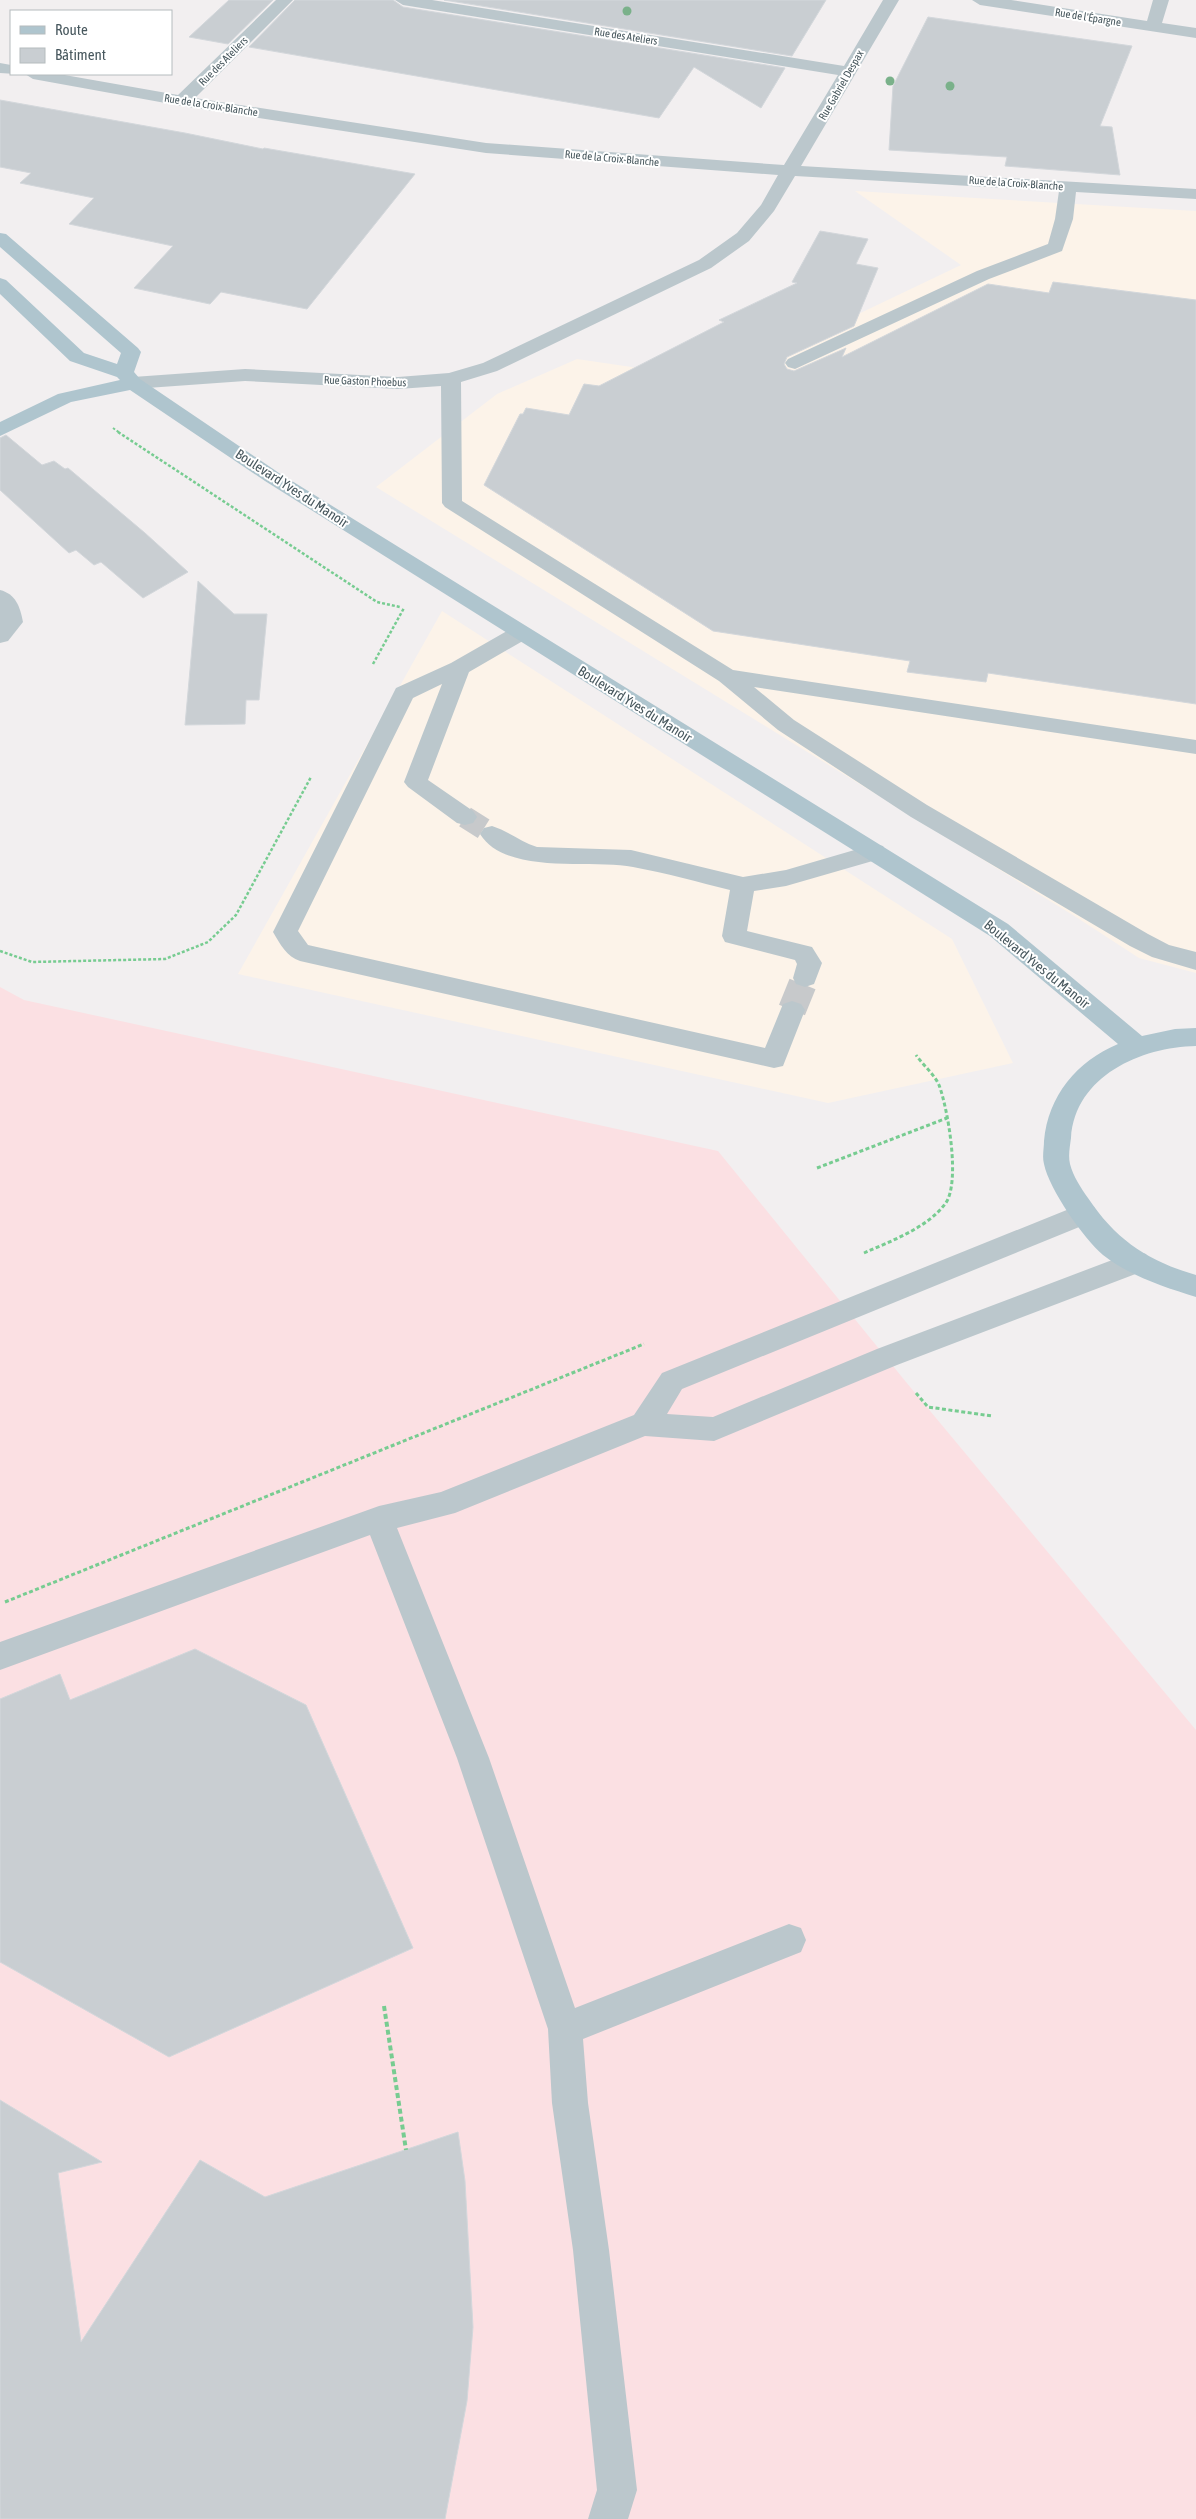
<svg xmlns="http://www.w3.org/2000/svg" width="1196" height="2519" font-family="'Asap Condensed',sans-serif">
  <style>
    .commercial { fill: #fcf3e9 }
    .medical { fill: #fbe0e3 }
    .building { fill: #c9ced2; stroke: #d3d7db }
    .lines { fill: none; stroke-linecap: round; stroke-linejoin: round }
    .minor-tunnel-far1 { stroke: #c7c9cb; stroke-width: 22; stroke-dasharray: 22 11; stroke-linecap: butt }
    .minor-tunnel { stroke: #c7c9cb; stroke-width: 28; stroke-dasharray: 28 14; stroke-linecap: butt }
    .path-far3 { stroke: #77cc91; stroke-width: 2; stroke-dasharray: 2.5 2; stroke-linecap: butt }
    .path-far2 { stroke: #77cc91; stroke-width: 2.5; stroke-dasharray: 3 2; stroke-linecap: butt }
    .path-far1 { stroke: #77cc91; stroke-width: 3; stroke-dasharray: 4 2.5; stroke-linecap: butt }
    .path { stroke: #77cc91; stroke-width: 4; stroke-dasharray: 5 3; stroke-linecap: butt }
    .minor { fill: #bbc7cc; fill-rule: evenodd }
    .major { fill: #afc5ce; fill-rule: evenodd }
    .tree { fill: #7ab18a }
    .labels { text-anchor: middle; stroke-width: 4; stroke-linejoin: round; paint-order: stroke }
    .far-street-label { font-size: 11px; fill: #47575d; stroke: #fff }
    .street-label { font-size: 14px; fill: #47575d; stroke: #fff }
  </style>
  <rect width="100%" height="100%" fill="#f2eff0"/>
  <g class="commercial">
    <polygon points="855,191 1196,211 1196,973 1139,958 1076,917 376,487 497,394 577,359 720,380 961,265"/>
    <polygon points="442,611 952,939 1013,1063 828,1103 238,974"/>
  </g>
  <polygon class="medical" points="0,987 24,1000 718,1151 906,1382 1196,1730 1196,2519 0,2519"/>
  <g class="building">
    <polygon points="229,0 273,0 228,44 189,37"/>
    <polygon points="295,0 393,0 403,7 785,68 761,108 694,67 659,118 249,47"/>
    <polygon points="444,0 826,0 792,56"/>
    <polygon points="928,17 1132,46 1100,126 1112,127 1120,175 1005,166 1007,157 889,150 893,86"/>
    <polygon points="0,100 185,133 263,149 264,148 415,174 307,309 221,292 210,304 134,288 173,246 69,224 94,198 20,183 31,173 0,167"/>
    <polygon points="820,231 868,239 856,264 878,268 854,326 787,357 784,364 787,369 794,371 846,348 842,357 988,284 1049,293 1053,282 1196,300 1196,704 988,673 986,682 907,672 910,661 713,631 484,485 520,414 523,414 526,408 569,415 584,384 599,386 724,322 719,320 797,283 792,282"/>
    <polygon points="6,435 42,465 54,461 65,469 68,468 145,533 188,572 143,598 101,562 94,565 76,550 69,553 0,490 0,438"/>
    <polygon points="198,581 234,614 267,614 259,700 246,700 245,724 185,725"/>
    <polygon points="195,1649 306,1705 413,1948 169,2057 0,1962 0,1699 60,1674 70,1700"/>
    <polygon points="0,2100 102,2162 58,2173 81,2342 200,2160 265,2197 458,2132 465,2181 473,2327 467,2401 445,2519 0,2519"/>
  </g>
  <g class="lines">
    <polyline class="minor-tunnel-far1" points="465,817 492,834"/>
    <polyline class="minor-tunnel" points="792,1010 805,978"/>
    <polyline class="path-far3" points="113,428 120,433"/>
    <g class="path-far2">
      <polyline points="118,432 377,602 400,607"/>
      <polyline points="373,664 404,608"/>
      <polyline points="0,951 32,962 165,959 208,942 236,915 311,777"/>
    </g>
    <g class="path-far1">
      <polyline points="817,1168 947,1118"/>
      <path d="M864,1253c27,-12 63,-25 81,-49 16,-20 3,-95 -6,-119 -5,-11 -16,-20 -23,-30"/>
      <polyline points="916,1393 928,1407 992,1416"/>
      <polyline points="5,1602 644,1344"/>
    </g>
    <polyline class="path" points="384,2006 406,2150"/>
    <g class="minor">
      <polygon points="276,0 293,0 195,98 486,143 784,165 838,75 403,5 395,0 432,0 844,66 883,0 899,0 801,166 1196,189 1196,199 1076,192 1073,219 1062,251 989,279 795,369 788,367 785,363 788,359 977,271 1048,244 1055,219 1059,191 795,176 774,211 749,241 711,268 497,371 461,382 462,501 733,670 1196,740 1196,754 754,687 794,720 927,805 1148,934 1169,945 1196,952 1196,970 1152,957 1130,946 911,817 778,730 719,681 445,507 442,503 441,386 398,389 245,381 133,389 126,387 123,383 126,379 133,377 245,369 398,377 449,373 483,363 699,260 737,233 761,205 778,175 486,153 182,106 33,79 25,74 59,74 178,95"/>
      <polygon points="972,0 1011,0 1147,21 1153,0 1169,0 1162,23 1196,28 1196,38 980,5"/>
      <polygon points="0,63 11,65 11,74 16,74 0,73"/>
      <path d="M0,590c16,4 20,17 23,32l-15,19 -8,2z"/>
      <path d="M520,626l8,2 3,5 -3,5 -59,34 -41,108 45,31 4,6 -4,6 -8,2 -8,-2 -49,-36 -4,-5 38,-98 -29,14 -115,233 10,14 457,103 18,-44 9,-3 9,3 4,6 -22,56 -9,2 -474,-107c-13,-4 -20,-17 -27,-29l123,-244 55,-25 61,-35z"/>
      <path d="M492,826c16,5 29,16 45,21l94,3 112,27 43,-7 89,-26 8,2 4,6 -4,6 -97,28 -32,5 -7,40 65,16 10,16 -8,21 -9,3 -9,-3 -3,-6 4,-14 -2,-4 -70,-18 -3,-6 8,-46c-32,-8 -64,-17 -97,-23 -41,-8 -127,9 -153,-33l4,-6z"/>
      <polygon points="1084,1203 1094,1207 1098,1214 1094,1221 682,1389 667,1414 713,1417 877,1349 1136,1251 1146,1254 1150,1262 1146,1270 897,1365 714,1441 645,1436 455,1513 397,1528 489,1758 575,2008 789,1924 801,1928 806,1940 801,1952 583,2039 588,2103 609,2250 637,2490 628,2519 588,2519 597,2490 573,2250 552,2103 548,2029 457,1758 370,1535 0,1670 0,1642 379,1506 441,1492 634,1415 662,1373"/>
    </g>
    <path class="major" d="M0,233l6,1 132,114 3,4 -7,20 6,7 139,94 729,451 134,112 33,-7 21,-1v18c-55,1 -121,30 -125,92 -1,8 -3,18 -1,26 3,12 11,24 18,34 28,42 60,63 108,77v22c-32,-10 -66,-21 -93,-42 -19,-16 -54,-66 -59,-91 -2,-7 0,-16 0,-23 4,-45 33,-80 74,-97l-128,-108 -725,-455 -135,-91 -59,12 -71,34v-14l58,-28 62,-14 -3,-3 -47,-16 -70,-67v-16l6,2 78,73 33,11 4,-11 -121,-106z"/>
  </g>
  <g class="tree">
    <circle cx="627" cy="11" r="4.5"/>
    <circle cx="890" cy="81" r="4.5"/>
    <circle cx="950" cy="86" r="4.5"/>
  </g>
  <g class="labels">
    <g class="far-street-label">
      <text transform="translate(1088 17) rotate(9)" y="4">Rue de l'Épargne</text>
      <text transform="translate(626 36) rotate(9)" y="4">Rue des Ateliers</text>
      <text transform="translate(223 61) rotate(-45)" y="4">Rue des Ateliers</text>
      <text transform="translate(841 85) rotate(-60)" y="4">Rue Gabriel Despax</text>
      <text transform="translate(211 105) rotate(9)" y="4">Rue de la Croix-Blanche</text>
      <text transform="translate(612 158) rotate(5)" y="4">Rue de la Croix-Blanche</text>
      <text transform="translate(1016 183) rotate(4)" y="4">Rue de la Croix-Blanche</text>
      <text transform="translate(365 381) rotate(2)" y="4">Rue Gaston Phoebus</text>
    </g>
    <g class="street-label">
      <text transform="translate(292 488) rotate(33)" y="5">Boulevard Yves du Manoir</text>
      <text transform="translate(635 704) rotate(32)" y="5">Boulevard Yves du Manoir</text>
      <text transform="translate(1037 964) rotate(39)" y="5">Boulevard Yves du Manoir</text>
    </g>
  </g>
  <rect x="10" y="10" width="162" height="65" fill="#ffffff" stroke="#b5bcbe"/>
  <rect x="20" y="26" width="25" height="8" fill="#afc5ce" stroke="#b5bcbe"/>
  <text x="55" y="35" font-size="15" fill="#47575d">Route</text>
  <rect x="20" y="48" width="25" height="15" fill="#c9ced2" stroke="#b5bcbe"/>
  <text x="55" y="60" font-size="15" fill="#47575d">Bâtiment</text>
</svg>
